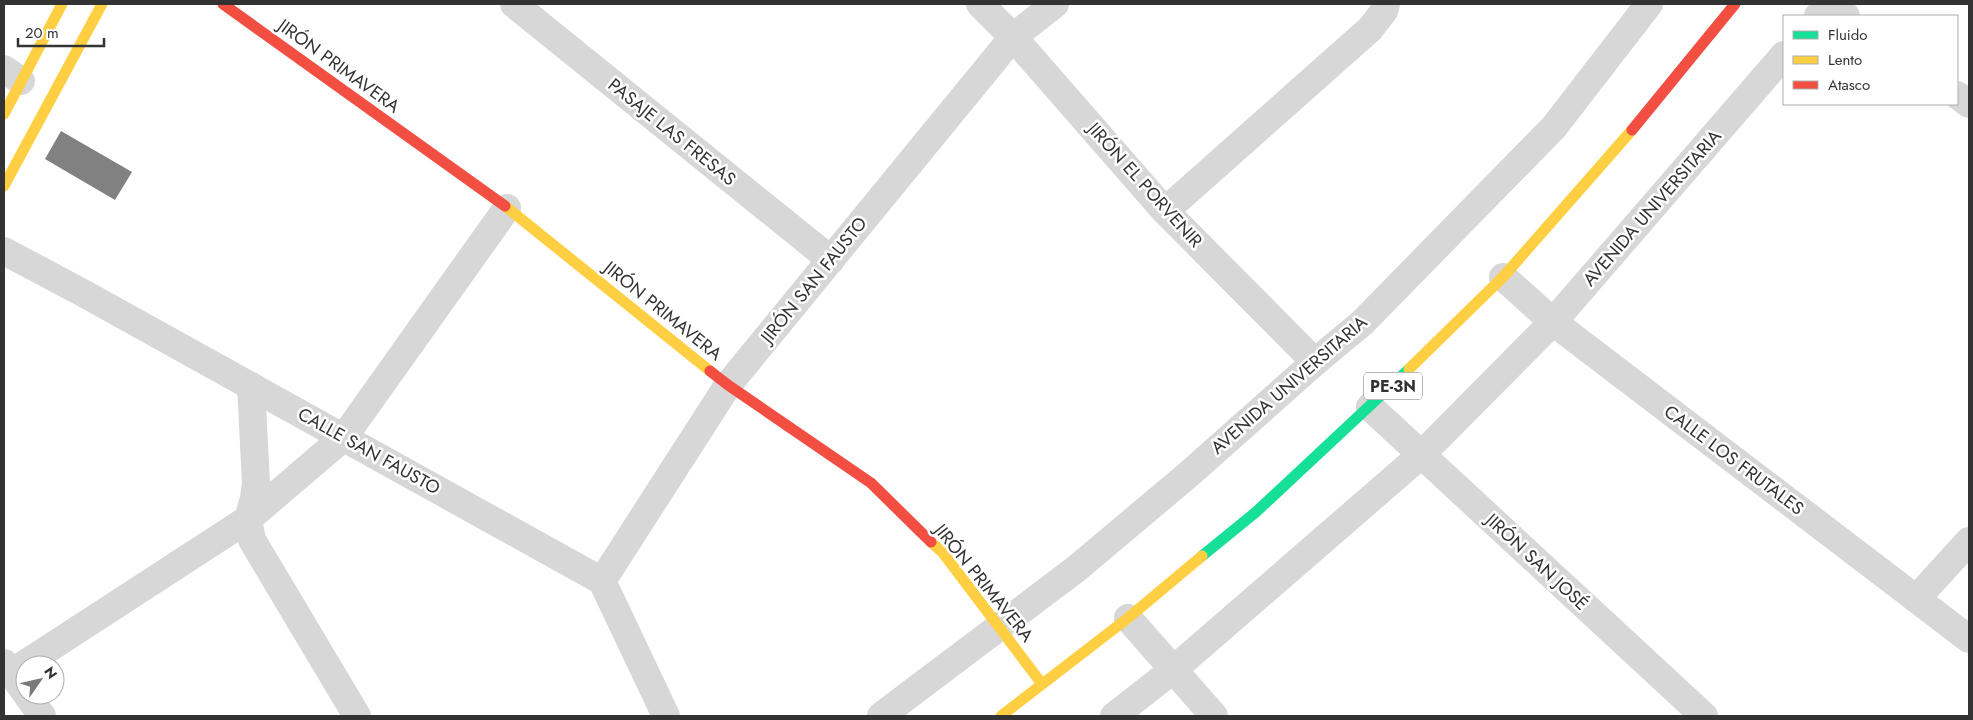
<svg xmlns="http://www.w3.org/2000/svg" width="1973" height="720" font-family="Jost,sans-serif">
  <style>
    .building { fill: #818181 }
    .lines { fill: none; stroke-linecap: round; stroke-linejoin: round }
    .street { stroke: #d7d7d7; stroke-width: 28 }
    .fast { stroke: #16e098; stroke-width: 11 }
    .slow { stroke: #ffcf43; stroke-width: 11 }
    .jam { stroke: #f24e42; stroke-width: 11 }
    .labels { text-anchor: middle; stroke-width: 5; stroke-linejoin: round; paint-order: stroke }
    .shield { fill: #fff; stroke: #707070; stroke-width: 1 }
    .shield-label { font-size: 16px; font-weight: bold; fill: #333 }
    .street-label { font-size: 18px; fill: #333; stroke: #fff }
  </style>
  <rect width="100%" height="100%" fill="#fff"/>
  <polygon class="building" points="61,131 132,172 115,200 45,159"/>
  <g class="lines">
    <g class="street">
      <polyline points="514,4 831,260"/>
      <polyline points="980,4 1013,37 1165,211 1315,362"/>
      <polyline points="1818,16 1829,4 1846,16"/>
      <polyline points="4,69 21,81"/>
      <polyline points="1957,95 1969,104"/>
      <polyline points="1165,211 1370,29 1384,11 1386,4"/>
      <polyline points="4,251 83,293 602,581 666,716"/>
      <polyline points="1503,277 1553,322 1969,639"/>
      <polyline points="251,386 256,483 254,498 248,519 252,540 357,716"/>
      <polyline points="1370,407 1704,716"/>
      <polyline points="602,581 728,385 1013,37 1055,4"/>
      <polyline points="1916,599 1969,541"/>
      <polyline points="1128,618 1214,716"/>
      <polyline points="4,663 25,692"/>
      <polyline points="11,673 248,519 344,437 507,208"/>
      <polyline points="27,695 42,716"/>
      <polyline points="881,716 1076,569 1189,474 1315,362 1362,323 1554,127 1649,4"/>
      <polyline points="1114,716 1173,670 1421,455 1553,322 1784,55"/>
    </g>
    <polyline class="fast" points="1202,556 1256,512 1409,369"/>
    <g class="slow">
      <polyline points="4,114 62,4"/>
      <polyline points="4,186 102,4"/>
      <polyline points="505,206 710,371"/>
      <polyline points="1409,369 1503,277 1632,130"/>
      <polyline points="931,542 943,553 1042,684"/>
      <polyline points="1001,716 1128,618 1202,556"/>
    </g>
    <g class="jam">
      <polyline points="223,4 505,206"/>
      <polyline points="1632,130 1735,4"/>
      <polyline points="710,371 728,385 871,483 931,542"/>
    </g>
  </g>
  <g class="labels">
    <rect class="shield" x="1364" y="372.5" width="58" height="27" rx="4"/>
    <g class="shield-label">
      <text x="1393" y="392">PE-3N</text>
    </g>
    <g class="street-label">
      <text transform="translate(339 66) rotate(36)" y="6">JIRÓN PRIMAVERA</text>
      <text transform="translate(672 132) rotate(39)" y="6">PASAJE LAS FRESAS</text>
      <text transform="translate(1145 185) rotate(48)" y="6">JIRÓN EL PORVENIR</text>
      <text transform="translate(1652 208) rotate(-49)" y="6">AVENIDA UNIVERSITARIA</text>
      <text transform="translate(814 280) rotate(-51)" y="6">JIRÓN SAN FAUSTO</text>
      <text transform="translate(663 311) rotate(39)" y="6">JIRÓN PRIMAVERA</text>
      <text transform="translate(1289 385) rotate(-41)" y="6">AVENIDA UNIVERSITARIA</text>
      <text transform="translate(369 451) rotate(29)" y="6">CALLE SAN FAUSTO</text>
      <text transform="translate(1734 460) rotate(37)" y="6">CALLE LOS FRUTALES</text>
      <text transform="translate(1537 562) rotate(43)" y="6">JIRÓN SAN JOSÉ</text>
      <text transform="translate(984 583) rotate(51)" y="6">JIRÓN PRIMAVERA</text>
    </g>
  </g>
  <rect width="1973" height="720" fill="none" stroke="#333333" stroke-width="10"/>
  <rect x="1783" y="15" width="175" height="90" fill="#ffffff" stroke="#adadad"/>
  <rect x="1793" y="31" width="25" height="8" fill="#16e098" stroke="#adadad"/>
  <text x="1828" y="40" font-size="15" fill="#333333">Fluido</text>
  <rect x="1793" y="56" width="25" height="8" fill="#ffcf43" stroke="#adadad"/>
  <text x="1828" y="65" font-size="15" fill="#333333">Lento</text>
  <rect x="1793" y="81" width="25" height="8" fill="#f24e42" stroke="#adadad"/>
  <text x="1828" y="90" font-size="15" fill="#333333">Atasco</text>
  <g transform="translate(40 680) rotate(56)"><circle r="24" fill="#ffffff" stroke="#adadad"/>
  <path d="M0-4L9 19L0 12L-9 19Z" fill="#7a7a7a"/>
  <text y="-8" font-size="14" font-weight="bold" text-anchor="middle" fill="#333333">N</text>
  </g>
  <path d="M18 38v8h86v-8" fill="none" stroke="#333333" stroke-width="2.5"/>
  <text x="25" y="38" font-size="15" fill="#333333" stroke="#ffffff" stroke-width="4" paint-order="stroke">20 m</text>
</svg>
